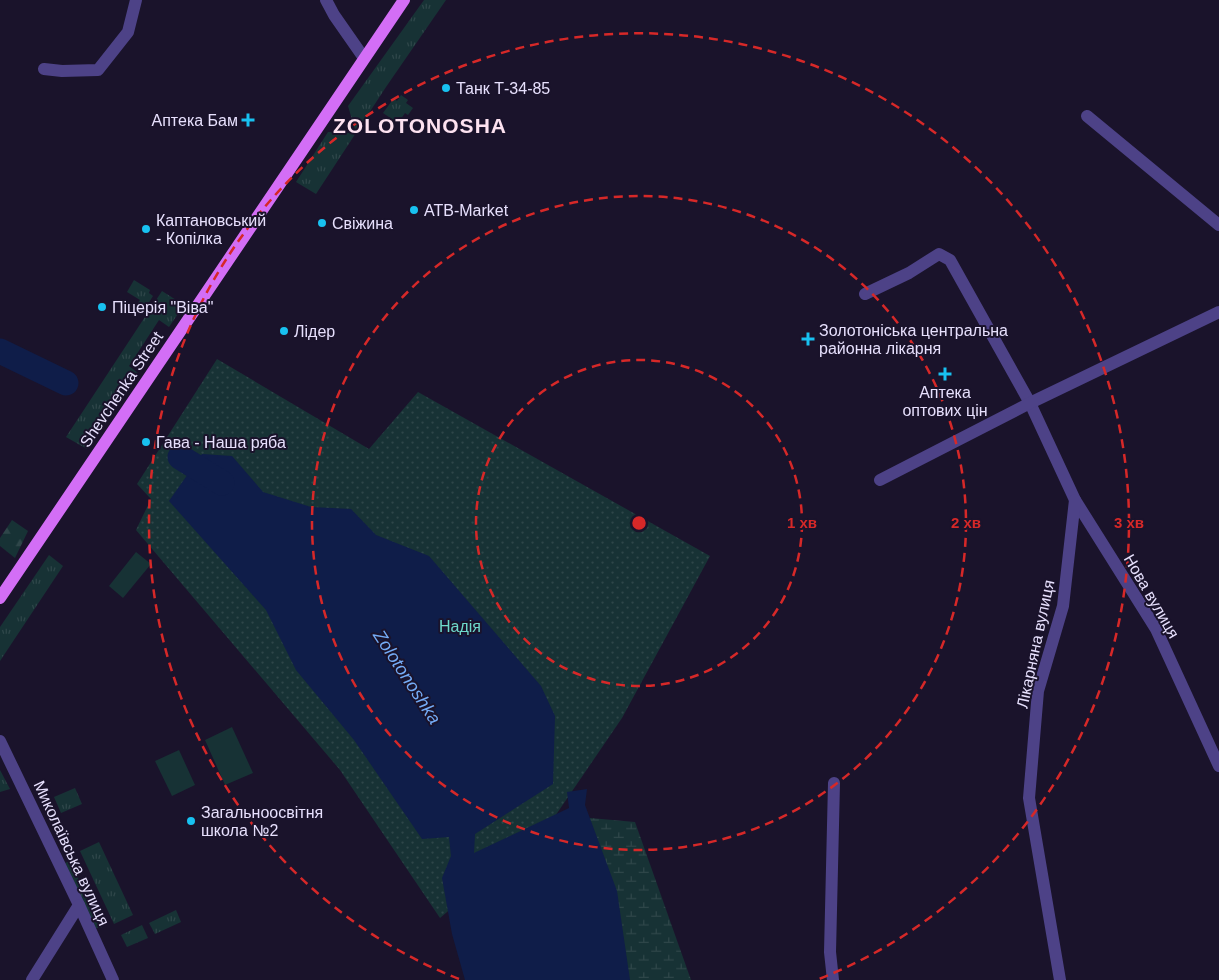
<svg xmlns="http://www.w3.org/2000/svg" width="1219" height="980" font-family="Helvetica,sans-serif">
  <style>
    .grass { fill: url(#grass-tufts) }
    .forest { fill: url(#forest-firs) }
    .wetland { fill: url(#wetland-marsh) }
    .park { fill: url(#park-dots) }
    .pitch { fill: #173235 }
    .water { fill: #0f1d49 }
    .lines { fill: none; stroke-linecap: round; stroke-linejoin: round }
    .river { stroke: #0f1d49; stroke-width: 25 }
    .minor { stroke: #4d4287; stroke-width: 12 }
    .major { stroke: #d36ef6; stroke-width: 12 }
    .ring { fill: none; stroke: #d62828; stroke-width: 2.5; stroke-dasharray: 9 6 }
    .poi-dot { fill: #18c1f0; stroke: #1a132b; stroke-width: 2 }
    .labels { text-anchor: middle; stroke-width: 4; stroke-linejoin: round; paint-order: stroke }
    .poi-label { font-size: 16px; fill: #e7e0fd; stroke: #1a132b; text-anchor: start }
    .street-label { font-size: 16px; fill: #e7e0fd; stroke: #1a132b }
    .park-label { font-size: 16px; fill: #6edacc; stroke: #1a132b }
    .water-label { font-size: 18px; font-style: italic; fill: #74abf6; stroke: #1a132b }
    .district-label { font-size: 21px; font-weight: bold; letter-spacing: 1px; fill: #fde2f0; stroke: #1a132b }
    .centre { fill: #d62828; stroke: #1a132b; stroke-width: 2.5 }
    .ring-label { font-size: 15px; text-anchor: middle; font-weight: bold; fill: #d62828; stroke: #1a132b; stroke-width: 4; stroke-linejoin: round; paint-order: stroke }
  </style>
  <defs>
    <pattern id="grass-tufts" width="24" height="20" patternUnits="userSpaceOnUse" patternTransform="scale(1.25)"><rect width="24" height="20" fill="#173235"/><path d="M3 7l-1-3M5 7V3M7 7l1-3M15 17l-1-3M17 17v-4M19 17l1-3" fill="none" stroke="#2e4649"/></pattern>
    <pattern id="forest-firs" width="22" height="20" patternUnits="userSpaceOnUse" patternTransform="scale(1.25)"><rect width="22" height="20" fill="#173235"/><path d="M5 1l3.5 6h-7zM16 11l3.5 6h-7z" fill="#2e4649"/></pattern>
    <pattern id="wetland-marsh" width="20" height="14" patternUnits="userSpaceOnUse" patternTransform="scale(1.25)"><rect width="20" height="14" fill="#173235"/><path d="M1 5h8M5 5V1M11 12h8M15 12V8" fill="none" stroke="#2e4649"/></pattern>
    <pattern id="park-dots" width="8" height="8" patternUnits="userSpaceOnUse" patternTransform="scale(1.25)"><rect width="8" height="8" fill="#173235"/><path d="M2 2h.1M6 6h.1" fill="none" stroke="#2e4649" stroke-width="1.8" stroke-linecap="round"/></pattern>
  </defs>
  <rect width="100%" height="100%" fill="#1a132b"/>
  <g class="grass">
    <polygon points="424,0 446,0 386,87 316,194 296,182 328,132 356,133 348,106"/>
    <polygon points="401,95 408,100 406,103 413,108 408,115 405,113 398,123 383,113 394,98 397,101"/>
    <polygon points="134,280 150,290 149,293 153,296 141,315 136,306 140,300 127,292"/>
    <polygon points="162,291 184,305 169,327 159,320 129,366 138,373 87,449 66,437"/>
    <polygon points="49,555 63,566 0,661 0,627"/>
    <polygon points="0,770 10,789 0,792"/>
    <polygon points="75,788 82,804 61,813 54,797"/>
    <polygon points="99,842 133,915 114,924 80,851"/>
    <polygon points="70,861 102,928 96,928 65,863"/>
    <polygon points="176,910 181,922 155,934 149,923"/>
    <polygon points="142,925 148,938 127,947 121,935"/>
  </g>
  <polygon class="forest" points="12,520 28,531 15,558 0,546 0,538"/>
  <polygon class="wetland" points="590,818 635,822 691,980 476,980 550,838"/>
  <polygon class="park" points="217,359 369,449 418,392 710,556 622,718 549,825 440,918 340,770 136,530 151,499 137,484"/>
  <g class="pitch">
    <polygon points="136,552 151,564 123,598 109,586"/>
    <polygon points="232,727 253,773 225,785 205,740"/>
    <polygon points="179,750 195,785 172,796 155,761"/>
  </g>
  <polygon class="water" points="202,454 232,456 263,492 311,507 351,509 376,535 429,556 541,686 555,716 553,784 475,834 474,853 569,808 567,792 587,789 585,805 617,891 630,980 465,980 452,934 442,878 451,856 449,837 422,839 354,740 296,670 266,610 169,501"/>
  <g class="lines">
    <g class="river">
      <polyline points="0,351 66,383"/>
      <polyline points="180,457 222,483"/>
    </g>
    <g class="minor">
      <polyline points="326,0 334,15 364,58"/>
      <polyline points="44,69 62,71 98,70 128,32 136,0"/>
      <polyline points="1087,116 1219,225"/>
      <polyline points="865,294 909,273 939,254 950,260 1030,403 1075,500 1156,629 1219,766"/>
      <polyline points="880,480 1030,403 1219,312"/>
      <polyline points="0,741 79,905 113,980"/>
      <polyline points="32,980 79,905"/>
      <polyline points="833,980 830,952 834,783"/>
      <polyline points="1060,980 1029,798 1038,691 1063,606 1075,500"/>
    </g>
    <polyline class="major" points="0,598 404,0"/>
  </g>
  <g class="ring">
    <circle cx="639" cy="523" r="163"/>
    <circle cx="639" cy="523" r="327"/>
    <path d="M459 979A490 490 0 1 1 819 979"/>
  </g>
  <g class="poi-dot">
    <circle cx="446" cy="88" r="5"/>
    <path d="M245.5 112.5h5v5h5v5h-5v5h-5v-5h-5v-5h5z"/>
    <circle cx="414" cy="210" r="5"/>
    <circle cx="322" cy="223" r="5"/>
    <circle cx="146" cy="229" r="5"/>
    <circle cx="102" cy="307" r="5"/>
    <circle cx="284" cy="331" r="5"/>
    <path d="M805.5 331.5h5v5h5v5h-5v5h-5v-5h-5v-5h5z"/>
    <path d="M942.5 366.5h5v5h5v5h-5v5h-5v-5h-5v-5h5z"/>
    <circle cx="146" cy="442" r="5"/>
    <circle cx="191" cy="821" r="5"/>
  </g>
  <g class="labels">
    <g class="poi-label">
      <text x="456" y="94">Танк Т-34-85</text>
      <text x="238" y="126" text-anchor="end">Аптека Бам</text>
      <text x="424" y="216">ATB-Market</text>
      <text x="156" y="226">Каптановський<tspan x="156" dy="18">- Копілка</tspan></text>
      <text x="332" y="229">Свіжина</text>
      <text x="112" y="313">Піцерія "Віва"</text>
      <text x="819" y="336">Золотоніська центральна<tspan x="819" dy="18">районна лікарня</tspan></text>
      <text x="294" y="337">Лідер</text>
      <text x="945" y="398" text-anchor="middle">Аптека<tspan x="945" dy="18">оптових цін</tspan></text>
      <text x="156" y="448">Гава - Наша ряба</text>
      <text x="201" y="818">Загальноосвітня<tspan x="201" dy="18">школа №2</tspan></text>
    </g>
    <g class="street-label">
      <text transform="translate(121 389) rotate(-56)" y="6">Shevchenka Street</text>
      <text transform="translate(1152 596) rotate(60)" y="6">Нова вулиця</text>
      <text transform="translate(1035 644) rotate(-78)" y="6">Лікарняна вулиця</text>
      <text transform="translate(72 853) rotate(65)" y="6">Миколаївська вулиця</text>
    </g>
    <g class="park-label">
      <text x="460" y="632">Надія</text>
    </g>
    <g class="water-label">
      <text transform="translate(407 677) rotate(57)" y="6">Zolotonoshka</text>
    </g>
    <g class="district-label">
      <text x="420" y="133">ZOLOTONOSHA</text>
    </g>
  </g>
  <circle cx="639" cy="523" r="8" class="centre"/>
  <g class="ring-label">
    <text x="802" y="528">1 хв</text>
    <text x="966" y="528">2 хв</text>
    <text x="1129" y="528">3 хв</text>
  </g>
</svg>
